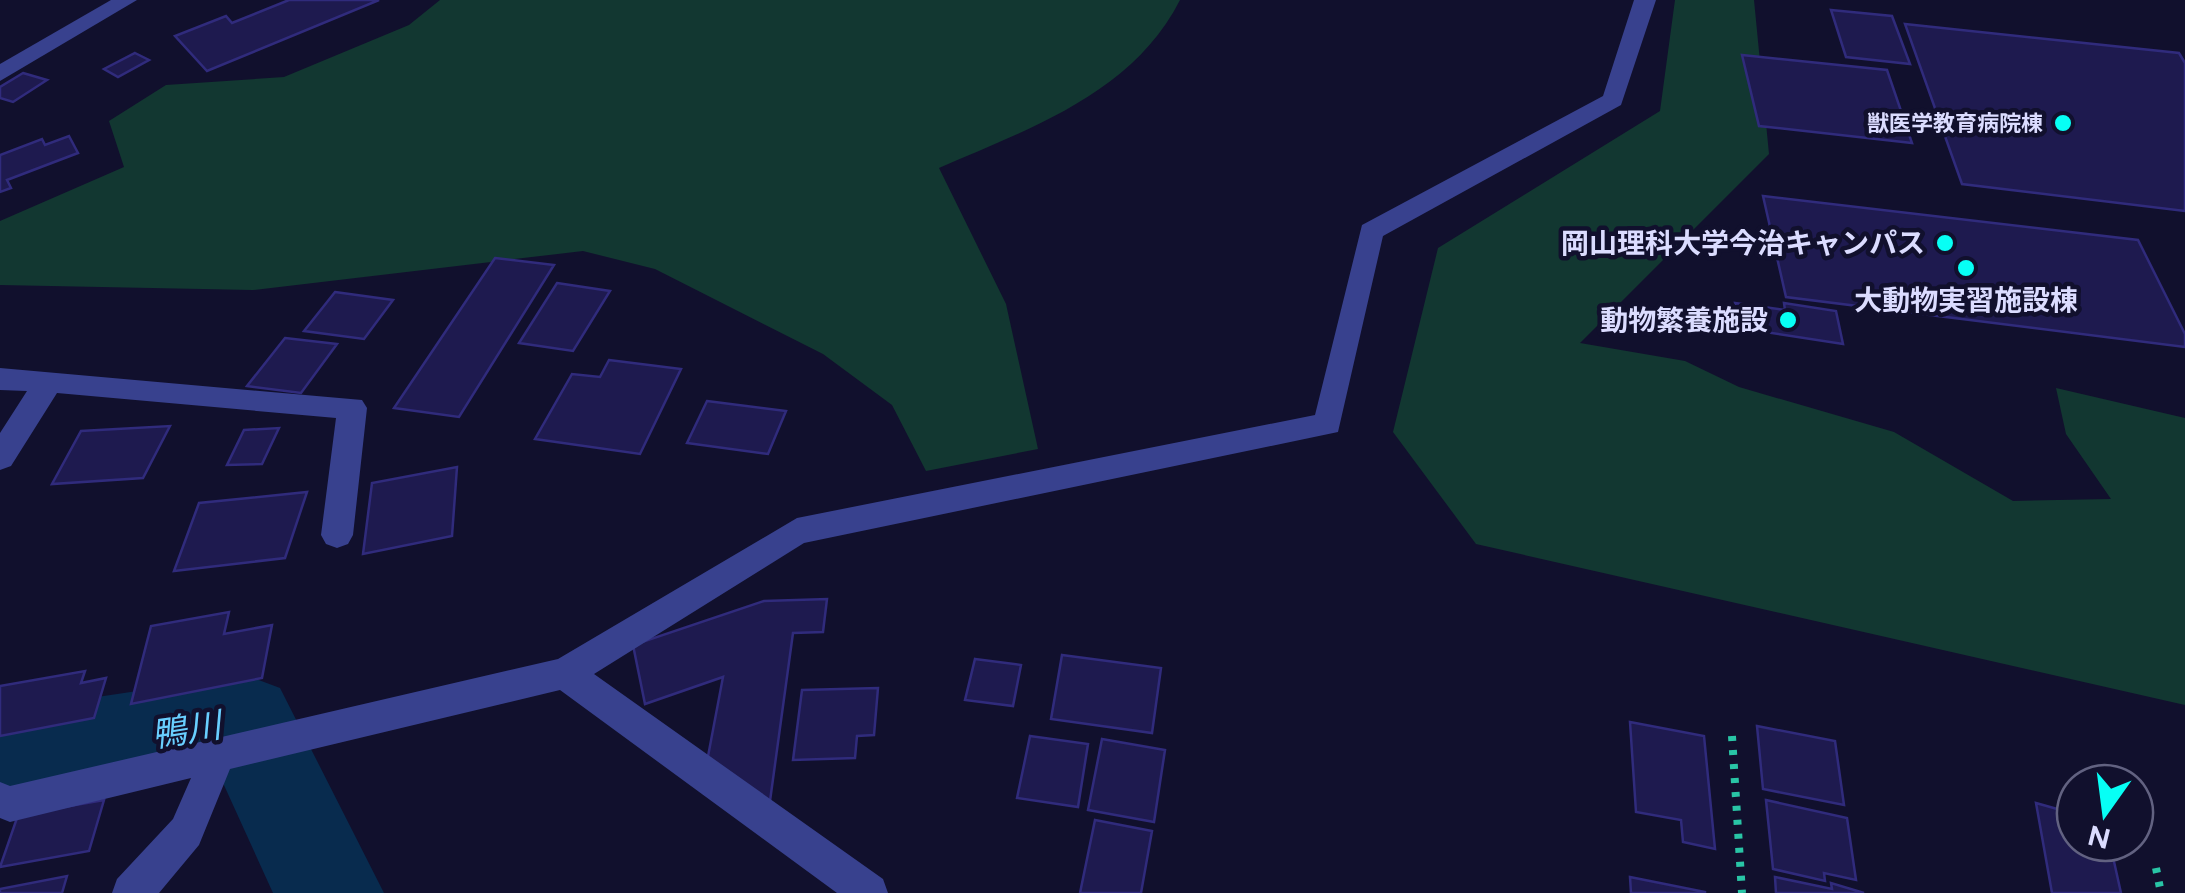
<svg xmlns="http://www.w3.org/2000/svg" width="2185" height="893" font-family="Figtree,'Noto Sans JP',sans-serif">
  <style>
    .green { fill: #123731 }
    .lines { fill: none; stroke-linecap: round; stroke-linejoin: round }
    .river { fill: #082b4e; fill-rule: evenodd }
    .building { fill: #1e1a4f; stroke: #302b7c; stroke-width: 2.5 }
    .path { stroke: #29c5a6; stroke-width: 8; stroke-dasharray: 5 9; stroke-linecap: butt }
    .minor { fill: #38418e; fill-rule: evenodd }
    .poi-dot { fill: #07fff5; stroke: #11102d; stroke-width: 4 }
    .labels { text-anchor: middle; stroke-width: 9; stroke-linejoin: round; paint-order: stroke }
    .far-poi-label { font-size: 22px; font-weight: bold; fill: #dbdcff; stroke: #11102d; text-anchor: end }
    .poi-label { font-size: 28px; font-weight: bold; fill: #dbdcff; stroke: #11102d; text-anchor: end }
    .near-water-label { font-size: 35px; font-style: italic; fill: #69cfff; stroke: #11102d }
  </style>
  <rect width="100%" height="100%" fill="#11102d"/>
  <g class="green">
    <path d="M440,0h740c-47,93 -151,129 -241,168l67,136 32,145 -112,22 -34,-66 -69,-51 -168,-85 -72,-18 -330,39 -253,-5v-64l124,-54 -15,-46 57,-36 118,-8 125,-52z"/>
    <polygon points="1675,0 1754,0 1769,154 1580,343 1685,361 1739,387 1894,432 2013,501 2111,499 2066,434 2056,388 2185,418 2185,705 1476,544 1393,432 1438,248 1660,111"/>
  </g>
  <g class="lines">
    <polygon class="river" points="245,675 280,688 384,893 273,893 218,772 50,800 0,817 0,719 50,704"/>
  </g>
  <g class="building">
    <polygon points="289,0 379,0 207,71 175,36 226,16 232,23"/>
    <polygon points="1831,10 1892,16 1910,64 1846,57"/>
    <polygon points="1905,24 2179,53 2185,63 2185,211 1962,184"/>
    <polygon points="135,53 149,60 118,77 104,69"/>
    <polygon points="1742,55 1887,70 1912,143 1759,126"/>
    <polygon points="23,73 47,80 13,102 0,98 0,87"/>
    <polygon points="69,136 78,153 7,180 11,188 0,192 0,155 42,139 45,145"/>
    <polygon points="1763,196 2138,240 2185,334 2185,347 1786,297"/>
    <polygon points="495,258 554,265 459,417 394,408"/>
    <polygon points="557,283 610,291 573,351 519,343"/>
    <polygon points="335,292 393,300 364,339 304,331"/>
    <polygon points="1735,303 1785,310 1784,303 1836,311 1843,344 1739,328"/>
    <polygon points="285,338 337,344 301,393 247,386"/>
    <polygon points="609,360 681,369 640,454 535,439 572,374 600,377"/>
    <polygon points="707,401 786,411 768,454 687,443"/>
    <polygon points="170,426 143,478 52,484 81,431"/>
    <polygon points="279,428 262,464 227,465 244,430"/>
    <polygon points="457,467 452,536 363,554 372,483"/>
    <polygon points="307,492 285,558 174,571 199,503"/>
    <polygon points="827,599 823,632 793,633 770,801 706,767 723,677 645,704 633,645 764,601"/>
    <polygon points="229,612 224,634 272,625 262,678 131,704 151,626"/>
    <polygon points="1062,655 1161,668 1152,733 1051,719"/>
    <polygon points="975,659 1021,665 1013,706 965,700"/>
    <polygon points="85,671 81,683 106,678 94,718 0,736 0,686"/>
    <polygon points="878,688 874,735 857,736 855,758 793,760 802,690"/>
    <polygon points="1630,722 1704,736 1715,849 1683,842 1681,820 1636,812"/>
    <polygon points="1757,726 1835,741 1844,805 1763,789"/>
    <polygon points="1030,736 1088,744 1078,807 1017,798"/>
    <polygon points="1102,739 1165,750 1154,822 1088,810"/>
    <polygon points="104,800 89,851 0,867 18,815"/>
    <polygon points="1766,800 1847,818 1856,880 1824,873 1825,881 1773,869"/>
    <polygon points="2036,803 2075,814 2075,843 2111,848 2121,893 2052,893"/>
    <polygon points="1095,820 1152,831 1141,893 1080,893"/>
    <polygon points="67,876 62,893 0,893 0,889"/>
    <polygon points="1630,877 1705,892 1705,893 1631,893"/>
    <polygon points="1775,877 1832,889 1831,883 1864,893 1776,893"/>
  </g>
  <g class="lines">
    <g class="path">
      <polyline points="1732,736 1742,893"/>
      <polyline points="2156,868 2161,893"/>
    </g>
    <g class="minor">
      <polygon points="111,0 137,0 0,81 0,64"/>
      <polygon points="1634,0 1656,0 1621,105 1383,236 1338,432 804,543 594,674 883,879 888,893 837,893 560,690 230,769 199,845 159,893 112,893 117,879 173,819 191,778 10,822 0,818 0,782 10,786 558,659 797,518 1315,415 1362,225 1603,96"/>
      <polygon points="0,368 362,400 367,408 353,535 348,544 337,548 326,544 321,535 336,418 57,393 11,466 0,470 0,433 27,391 0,390"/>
    </g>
  </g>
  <g class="poi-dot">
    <circle cx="2063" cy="123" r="10"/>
    <circle cx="1945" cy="243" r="10"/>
    <circle cx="1966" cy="268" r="10"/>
    <circle cx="1788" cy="320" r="10"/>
  </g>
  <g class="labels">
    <g class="far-poi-label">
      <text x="2043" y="131">獣医学教育病院棟</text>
    </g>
    <g class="poi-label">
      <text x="1925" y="253">岡山理科大学今治キャンパス</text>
      <text x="1966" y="310" text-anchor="middle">大動物実習施設棟</text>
      <text x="1768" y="330">動物繁養施設</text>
    </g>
    <g class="near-water-label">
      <text transform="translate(186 730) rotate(-9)" y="12">鴨川</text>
    </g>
  </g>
  <g transform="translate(2105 813) rotate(194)"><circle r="48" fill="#11102d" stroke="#626281" stroke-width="2.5"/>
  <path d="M0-8L18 38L0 25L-18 38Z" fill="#07fff5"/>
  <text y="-15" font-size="28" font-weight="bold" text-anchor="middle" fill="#dbdcff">N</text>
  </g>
</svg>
